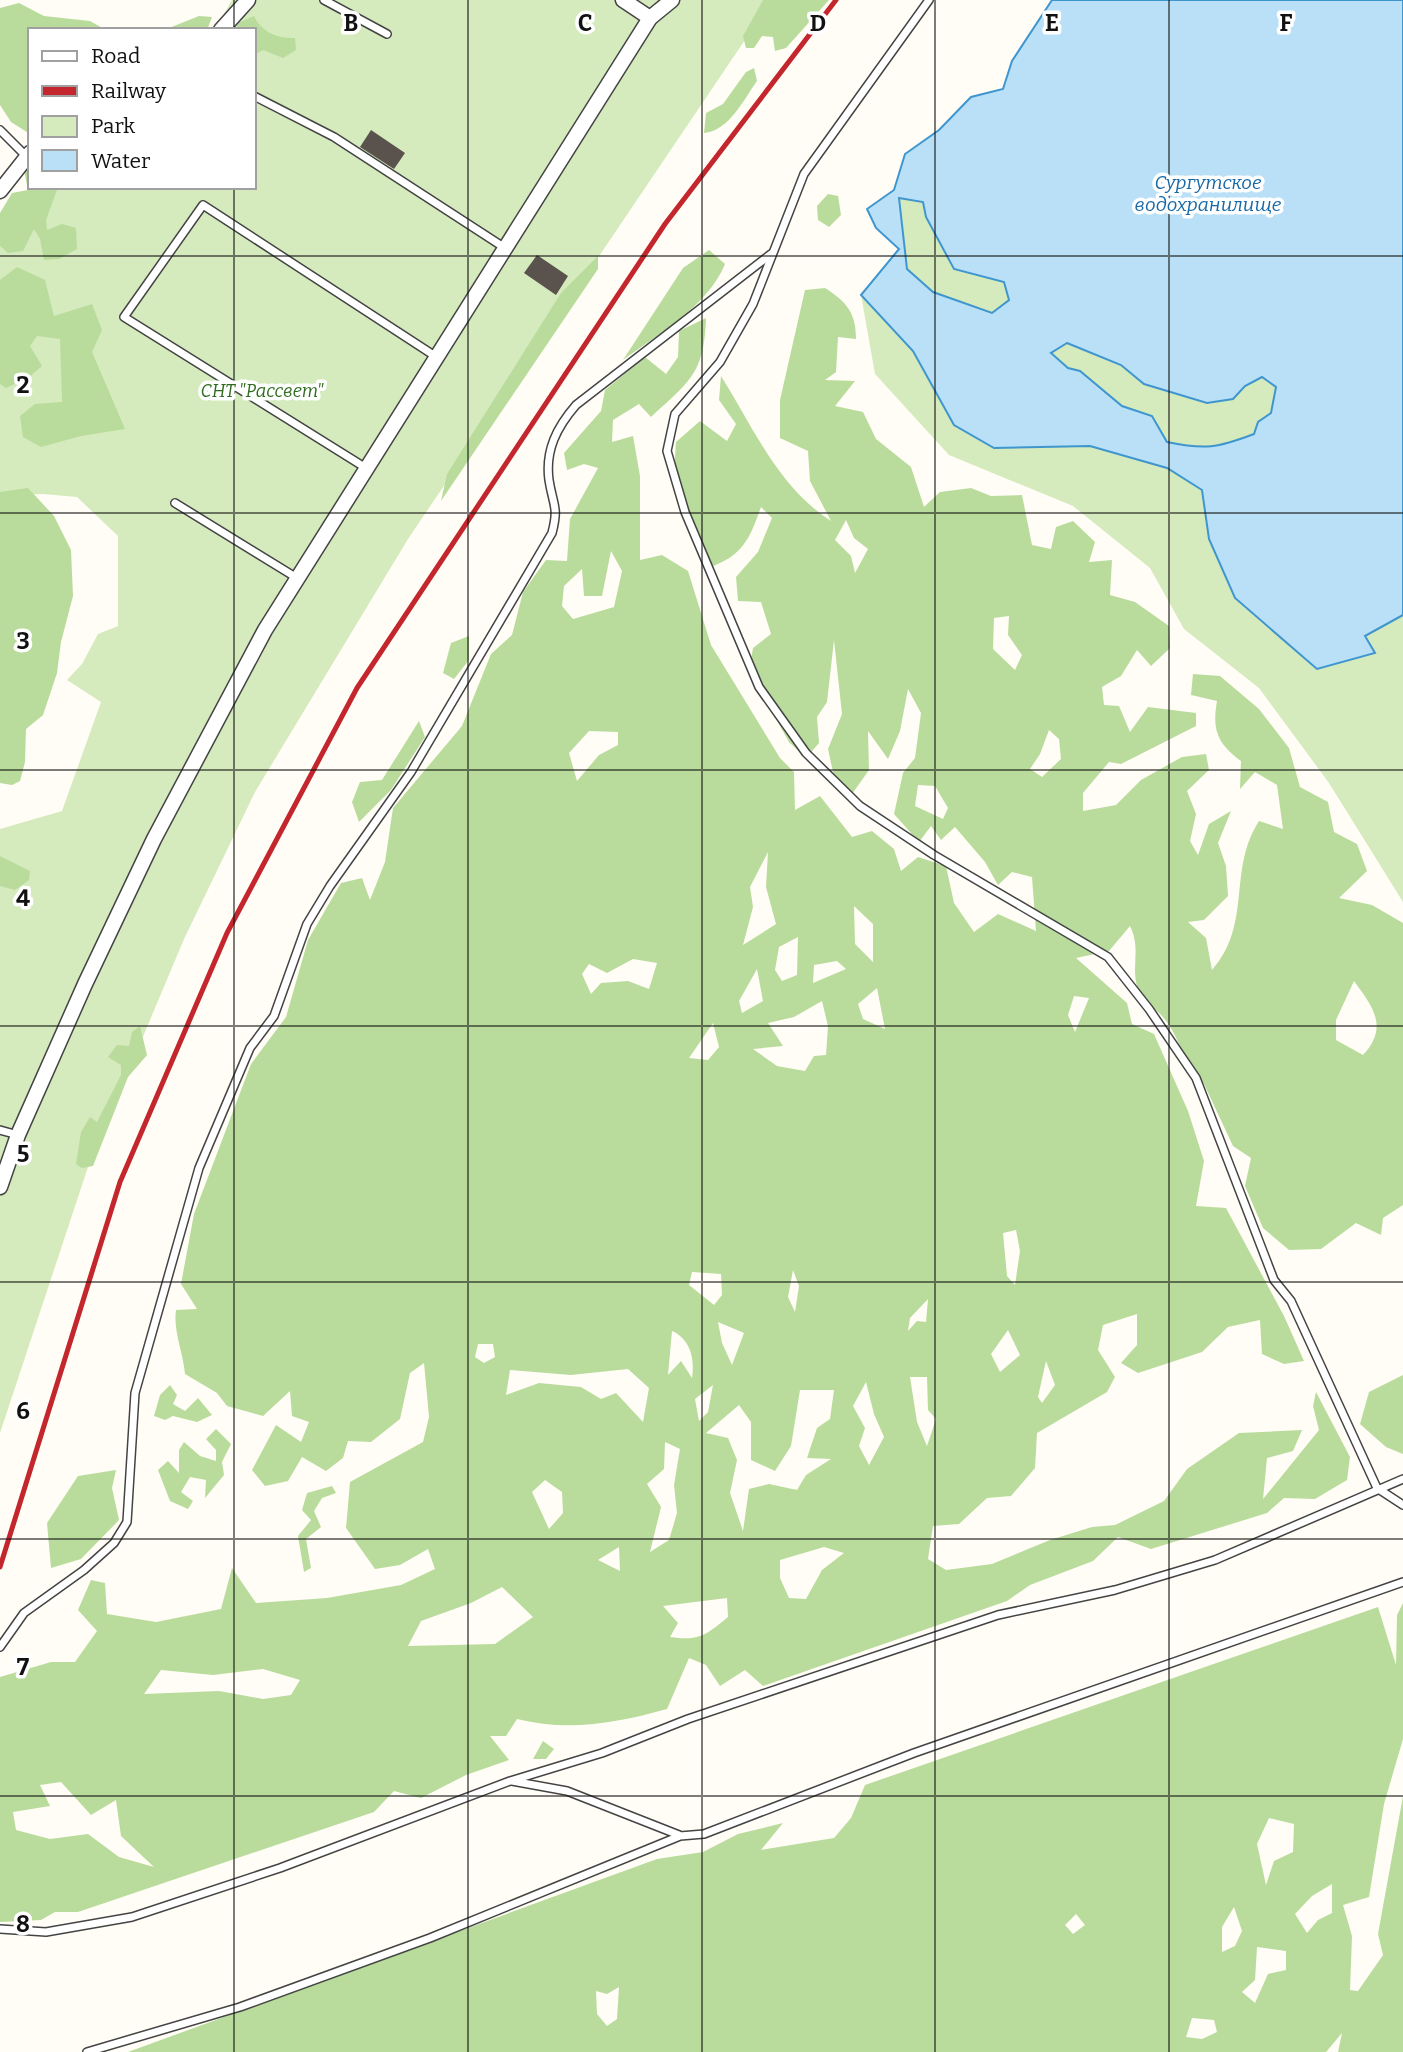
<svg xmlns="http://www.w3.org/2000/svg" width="1403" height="2052" font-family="Bitter,serif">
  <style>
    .green { fill: #d5ebbd }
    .forest { fill: #b9dc9c; fill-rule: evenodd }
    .water { fill: #b9e0f7; stroke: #3f96cf; stroke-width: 2; fill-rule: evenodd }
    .building { fill: #5a524d }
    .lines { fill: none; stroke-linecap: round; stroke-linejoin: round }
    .service-casing { stroke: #444; stroke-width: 10 }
    .minor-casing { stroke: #444; stroke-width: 17 }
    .service { stroke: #fff; stroke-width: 7 }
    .minor { stroke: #fff; stroke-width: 14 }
    .rail { stroke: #c4262e; stroke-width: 5 }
    .grid { fill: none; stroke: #111; stroke-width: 2; stroke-opacity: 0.55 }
    .labels { text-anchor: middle; stroke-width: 7; stroke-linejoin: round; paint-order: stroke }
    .park-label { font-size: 18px; font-style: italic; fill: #2f6b1f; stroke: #fff }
    .water-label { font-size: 19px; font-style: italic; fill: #1768a6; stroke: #fff }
    .grid-label { font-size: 23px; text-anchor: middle; font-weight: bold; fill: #111; stroke: #fff; stroke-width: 7; stroke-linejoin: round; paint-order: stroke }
  </style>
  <rect width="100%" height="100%" fill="#fffdf5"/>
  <g class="green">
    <polygon points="232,0 772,0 408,539 255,792 184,939 87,1170 0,1433 0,829 62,811 101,702 67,680 82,664 98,634 118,626 118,536 77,497 43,494 0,496 0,232 43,187 254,187 254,30 215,30"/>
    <polygon points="899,198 923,202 926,217 954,269 1004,282 1009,299 993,313 933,292 907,269"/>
    <polygon points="861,295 913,351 954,425 994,448 1090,446 1167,468 1202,490 1209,539 1374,653 1365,637 1403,615 1403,902 1329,783 1259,688 1184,629 1150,568 1073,506 949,455 875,374"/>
    <path d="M1067,343l54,22 23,19 89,15 12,-13 17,-9 14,10 -5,26 -13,9 -4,12c-37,14 -49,16 -87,8l-15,-26 -30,-10 -42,-35 -12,-3 -18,-16z"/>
  </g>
  <g class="forest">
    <polygon points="763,0 829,0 786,48 775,51 773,37 762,36 754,48 746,48 743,36"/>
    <polygon points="19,3 44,16 90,21 106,30 30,30 30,134 11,122 0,105 0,8"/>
    <polygon points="199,16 212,17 207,30 164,30"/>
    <path d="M254,16c7,16 24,23 41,22l1,12 -13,8 -20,-8 -9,5v-25h-18l2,-7z"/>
    <path d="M754,68l3,13c-13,18 -28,50 -53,52l2,-20 17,-9 23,-32z"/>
    <polygon points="30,164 30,187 58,187 46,220 47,230 62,224 76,228 77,249 59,259 44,260 40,239 34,229 23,251 8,253 0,246 0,213 12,193 28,190 24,170"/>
    <polygon points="828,194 838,196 841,215 829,227 818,220 817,206"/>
    <path d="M709,250l16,14c-17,42 -67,70 -102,96l60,-92z"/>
    <polygon points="598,256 598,269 441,501 447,474 561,293"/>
    <polygon points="17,267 45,280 54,316 92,304 102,330 92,352 125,429 81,436 41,447 23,437 20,416 35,404 62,402 60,339 37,336 30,346 42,366 28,378 6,388 0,384 0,280"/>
    <path d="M825,288c22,14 31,25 31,51l-18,-2 -2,35 -11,8 30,1 -20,25 28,6 13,27 35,28 13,40 16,-15 31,-4 20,8 31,-1 10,50 19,4 5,-22 17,-6 22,21 -6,20 23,-2 -2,35 25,7 34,24 1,22 -19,18 -14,-16 -16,26 -19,11 2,18 15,1 11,26 18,-25 48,6v13l-75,38 -12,-2 -26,31v18l33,-6 25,-25 41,-23 24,-3 3,16 -22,21 9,23 -6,27 8,14 11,-31 22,-13 -13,32 8,23 2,30 -24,24 -16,2 18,16 6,32c41,-47 15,-99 47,-149l24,8 -6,-44 -22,-13 -15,17 1,-28c-24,-18 -29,-31 -24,-60l-26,-6 2,-21 27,2 39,33 30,39 11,39 28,15 6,30 23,12 10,27 -28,27 33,7 31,18v282l-20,13 -2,17 -25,-12 -35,26 -32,1 -26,-22 -18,-42 6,-28 -18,-12 -29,-62 -19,-14c0,-17 -13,-46 -27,-58 -5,-5 -13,-7 -16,-13 -15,-29 1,-47 -12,-73l-21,25 -33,7 51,45 5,21 22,10 34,77 16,50 -8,45 30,2 58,108 20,45 -20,3 -22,-10 -2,-34 -32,7 -26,25 -64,21 -17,-10 16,-18v-31l-34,11 -5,25 17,27 -8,15 -70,41 -2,35 -24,28 -24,2 -28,26 -26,2 -5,33 18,11 46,-6 58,-24 42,-13 23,-2 49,-24 23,-32 52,-36 63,-3 -9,21 -26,7 -4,41 56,-69 -6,-24 3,-14 34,65 -3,23 -32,19 -31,-1 -17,15 -116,36 -33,-12 -25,24 -63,24 -23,16 -244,85 -18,-16 -25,16 -14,-21 -17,-7 -22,51c-50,14 -99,23 -150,10l-11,17h-16l19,24 -43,15 -45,23 -27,-7 -20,21 -296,100h-23l-14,8 -41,2v-245l51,-15h24l22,-31 -19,-21 13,-30 14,3 2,31 49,8 65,-13 11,-41 24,35 71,-5 74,-13 34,-16 -7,-20 -28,16 -25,4 -29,-41 4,-46 73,-40 6,-25 -5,-54 -14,10 -10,46 -29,23 -23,-1 -5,17 -17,13 -24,-14 -14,24 -23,5 -13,-16 24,-45 25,17 8,-20 -17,-6 -2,-25 -27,25 -36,-10 -10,-13 -32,-19c-2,-22 -12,-43 -9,-64l21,-1 -16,-25 13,-70 57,-150 35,-47 22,-77 33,-57 21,-5 8,22 15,-38 8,-54 69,-82 29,-72 21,-19 11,-43 23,-32 21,1 3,-42 28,-51 -14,-4 -17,6 -3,-17 37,-42 4,-21 40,-33 21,17 12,-17 1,-26 27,-13c-2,56 -16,63 -55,99l-12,-13 -26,16 -1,22 21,-6 7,40v84l22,-5 26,16 23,74 69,113 14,14 1,38 25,-14 32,41 20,-6 22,18 7,22 17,-14 28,9 8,37 20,29 24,-18 38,17 -4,-54 -20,-5 -14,13 -13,-23 -30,-35 -14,13 -10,-14 -12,16 -25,-28 9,-41 12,-15 6,-45 -13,-24 -8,42 -12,28 -20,-28 1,39 -17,24 -15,-4 -9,-41 14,-35 -8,-74 -7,62 -10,15 2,26 -13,15 -17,-16 -40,-71 4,-23 18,-14 -10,-32 -23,-1 -2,-24 22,-25 14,-34 -11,-11c-11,31 -18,49 -51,60l-36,-92 2,-33 24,-21 27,20 9,-17 -17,-24 2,-24c32,51 57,111 110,145l-21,-40 -2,-30 -28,-13v-38l25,-110zM846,520l8,18 14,11 -13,24 -4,-17 -16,-16zM611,551l11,20 -8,36 -41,12 -11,-13 2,-20 18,-17 2,27h18zM1009,616l-1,19 14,20 -7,15 -22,-21 1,-31zM1049,730l10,9 2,20 -19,18 -12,-8 10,-15zM589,731l29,1v13l-19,10 -22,26 -8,-28zM918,785l17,1 13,22 -5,11 -28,-13zM768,852l-2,35 10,37 -33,21 10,-38 -3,-20zM854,906l19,18v38l-18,-18zM798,937l-1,38 -15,6 -7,-11 4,-23zM633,959l24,4 -8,26 -21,-8 -27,2 -10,11 -9,-20 7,-10 18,9zM837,961l9,8 -33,14 1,-18zM757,969l6,32 -21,12 -3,-12zM1354,981c19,26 35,46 9,74l-27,-15v-20zM877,988l8,41 -22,-10 -5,-15zM1074,996l15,2 -14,34 -7,-17zM822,1001l6,25 -2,29 -12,1 -9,15 -28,-5 -24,-17 30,-3 -15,-23 26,-6zM713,1023l6,24 -11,13 -19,-2zM1016,1230l4,21 -5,34 -8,-9 -4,-43zM793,1270l6,16 -4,26 -7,-15zM692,1272l29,2 1,21 -8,10 -25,-20zM928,1299l-2,23 -9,-1 -9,10 2,-13zM718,1322l26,11 -12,32 -10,-22zM1008,1330l12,25 -20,17 -9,-18zM672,1331c18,8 23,27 20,47l-11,-17 -13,14zM478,1344h15l2,13 -11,6 -9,-6zM1046,1361l9,24 -13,18 -4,-6zM628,1369l21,19 -6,34 -27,-29 -15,6 -20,-12 -42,-4 -33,12 4,-25 61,5zM910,1377h17l1,33 8,9 -9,27 -10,-24zM866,1382l8,32 10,23 -15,28 -10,-19 6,-18 -12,-22zM713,1385l-5,27 -9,9 -4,-22zM800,1390h34l-4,29 -13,9 -10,30 24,1 -25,16 -9,15 -28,-6 -20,5 -6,42 -13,-38 7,-33 -9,-22 -22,-5 33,-28 12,17v38l24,11 16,-25zM665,1442l15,7 -6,36 3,28 -8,27 -19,12 11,-45 -14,-23 17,-15zM545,1480l17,12 1,21 -14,16 -17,-37zM619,1547l1,24 -22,-11zM824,1547l20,6 -22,17 -16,29 -17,-1 -9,-20v-18zM502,1587l31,30 -38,27 -87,2 13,-25 50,-18zM727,1598l1,19c-23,19 -29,24 -58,20l8,-14 -15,-17zM263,1669l37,11 -9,15 -28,4 -44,-8 -75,3 17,-24 52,5zM61,1782l30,33 25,-15 5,36 33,31 -35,-10 -31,-23 -38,5 -34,-9 -3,-18 37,-6 -10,-21z"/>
    <polygon points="28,488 54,516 71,550 73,596 61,642 57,673 43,715 26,729 25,762 20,781 12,785 0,783 0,492"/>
    <polygon points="469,636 469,660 454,679 443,673 451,643"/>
    <polygon points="419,721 425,737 391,790 359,822 352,802 360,782 382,780"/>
    <polygon points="0,856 30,871 29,880 15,890 0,886"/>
    <polygon points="140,1026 147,1055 128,1077 93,1166 82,1168 76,1164 81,1132 90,1117 97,1122 121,1075 121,1065 108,1057 117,1045 129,1046 132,1032"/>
    <polygon points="1403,1375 1403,1454 1386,1447 1360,1424 1369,1392"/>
    <polygon points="170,1385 177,1395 173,1404 185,1411 198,1398 212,1415 197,1422 173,1416 165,1420 154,1416 160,1395"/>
    <polygon points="216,1429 231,1444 222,1462 224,1475 205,1498 206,1480 190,1477 181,1492 193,1501 188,1509 170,1501 158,1470 168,1461 179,1473 179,1450 184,1442 200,1456 216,1461 216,1450 206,1439"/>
    <polygon points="116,1470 112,1488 119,1520 81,1559 51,1568 47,1523 78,1476"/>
    <polygon points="332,1486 336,1493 322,1498 314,1511 321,1527 306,1539 311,1568 304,1572 298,1536 311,1520 302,1510 307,1493"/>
    <path d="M1403,1603v136l-19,65 -15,93 -26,8 9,31 -2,54 8,1 25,-36 -5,-21 25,-138v256h-65l4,-19 -16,19h-1198l529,-193 46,-7 35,-18 45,-11 -22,27 73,-12 17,-20 14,-33 513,-178 18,58 1,-50zM1269,1818l25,6 -1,28 -19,9 -8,24 -9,-41zM1332,1884v29l-14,7 -11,13 -12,-19 17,-18zM1234,1907l8,24 -7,15 -13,6v-25zM1076,1914l9,11 -12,9 -8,-9zM1257,1947l29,4v19l-18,4 -13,29 -13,-11 13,-12zM619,1987l-2,32 -10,7 -10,-12 -1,-23 11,3zM1192,2018l22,2 3,12 -15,7 -16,-2z"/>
    <polygon points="543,1741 554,1749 546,1759 533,1759"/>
  </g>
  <path class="water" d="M1052,0h351v615l-38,21 10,17 -58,16 -82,-71 -26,-59 -7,-49 -35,-22 -77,-22 -96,2 -40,-23 -41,-74 -52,-56 38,-46 -23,-21 -9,-19 27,-19 11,-36 34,-24 32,-33 32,-8 9,-28zM899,198l24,4 3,15 28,52 50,13 5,18 -17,13 -59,-21 -26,-23zM1067,343l54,22 23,19 63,19 26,-4 12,-13 17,-9 14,10 -5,26 -13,9 -4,12c-37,14 -49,16 -87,8l-15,-26 -30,-10 -42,-35 -12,-3 -17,-15z"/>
  <g class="building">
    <polygon points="371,130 405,153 394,169 360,147"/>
    <polygon points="537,255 568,276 556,295 524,273"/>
  </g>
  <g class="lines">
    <defs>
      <g id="service">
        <polyline points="324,0 387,34"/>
        <polyline points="929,0 804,174 753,304 720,362 675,414 667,451 685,512 759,687 806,753 860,806 934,855 1108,957 1149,1009 1196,1078 1274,1280 1291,1301 1377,1488 1403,1505"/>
        <polyline points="254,96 334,137 505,248"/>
        <polyline points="0,130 26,156"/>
        <polyline points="366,468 124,317 203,205 435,356"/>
        <polyline points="175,503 297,578"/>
        <polyline points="0,1130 18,1135"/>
        <path d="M0,1647l24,-34 60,-43 30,-27 13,-21 8,-129 64,-225 51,-120 24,-32 33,-92 23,-38 81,-114 141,-239c7,-27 1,-27 -3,-53 -4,-30 8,-53 27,-75l195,-151"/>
        <polyline points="512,1781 567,1791 679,1835"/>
        <polyline points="0,1929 46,1932 132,1917 280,1868 510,1781 602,1753 688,1719 998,1615 1115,1590 1215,1560 1403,1479"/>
        <polyline points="87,2052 240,2007 430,1938 680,1836 704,1834 914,1753 1403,1582"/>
      </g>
      <g id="minor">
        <polyline points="623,0 650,18"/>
        <polyline points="221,30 248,0"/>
        <polyline points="0,191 30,153"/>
        <polyline points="0,1187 18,1135 85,984 154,839 265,630 650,18 672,0"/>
      </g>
    </defs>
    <use href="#service" class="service-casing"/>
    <use href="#minor" class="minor-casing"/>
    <use href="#service" class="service"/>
    <use href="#minor" class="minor"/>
    <polyline class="rail" points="0,1567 120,1182 227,933 357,688 665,224 836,0"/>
  </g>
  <path class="grid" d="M234,0v30M468,0v2052M702,0v2052M935,0v2052M1169,0v2052M234,187v1865M0,256h1403M0,513h1403M0,770h1403M0,1026h1403M0,1282h1403M0,1539h1403M0,1796h1403"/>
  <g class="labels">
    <g class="park-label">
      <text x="262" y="397">СНТ "Рассвет"</text>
    </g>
    <g class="water-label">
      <text x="1208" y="189">Сургутское<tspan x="1208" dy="22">водохранилище</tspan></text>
    </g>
  </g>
  <g class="grid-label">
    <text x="351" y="31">B</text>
    <text x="585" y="31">C</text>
    <text x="818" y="31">D</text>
    <text x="1052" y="31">E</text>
    <text x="1286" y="31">F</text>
    <text x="23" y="393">2</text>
    <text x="23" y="649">3</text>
    <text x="23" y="906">4</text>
    <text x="23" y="1162">5</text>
    <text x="23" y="1419">6</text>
    <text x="23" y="1675">7</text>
    <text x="23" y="1932">8</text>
  </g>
  <rect x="28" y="28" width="228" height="161" fill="#ffffff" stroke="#a0a0a0" stroke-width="2"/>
  <rect x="42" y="51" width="35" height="10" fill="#ffffff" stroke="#a0a0a0" stroke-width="2"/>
  <text x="91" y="63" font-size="21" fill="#111111">Road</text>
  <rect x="42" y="86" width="35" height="10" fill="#c4262e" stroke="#a0a0a0" stroke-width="2"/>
  <text x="91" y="98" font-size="21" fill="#111111">Railway</text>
  <rect x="42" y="116" width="35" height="21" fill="#d5ebbd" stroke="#a0a0a0" stroke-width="2"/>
  <text x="91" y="133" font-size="21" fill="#111111">Park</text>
  <rect x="42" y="150" width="35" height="21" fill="#b9e0f7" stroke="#a0a0a0" stroke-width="2"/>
  <text x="91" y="168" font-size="21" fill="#111111">Water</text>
</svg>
